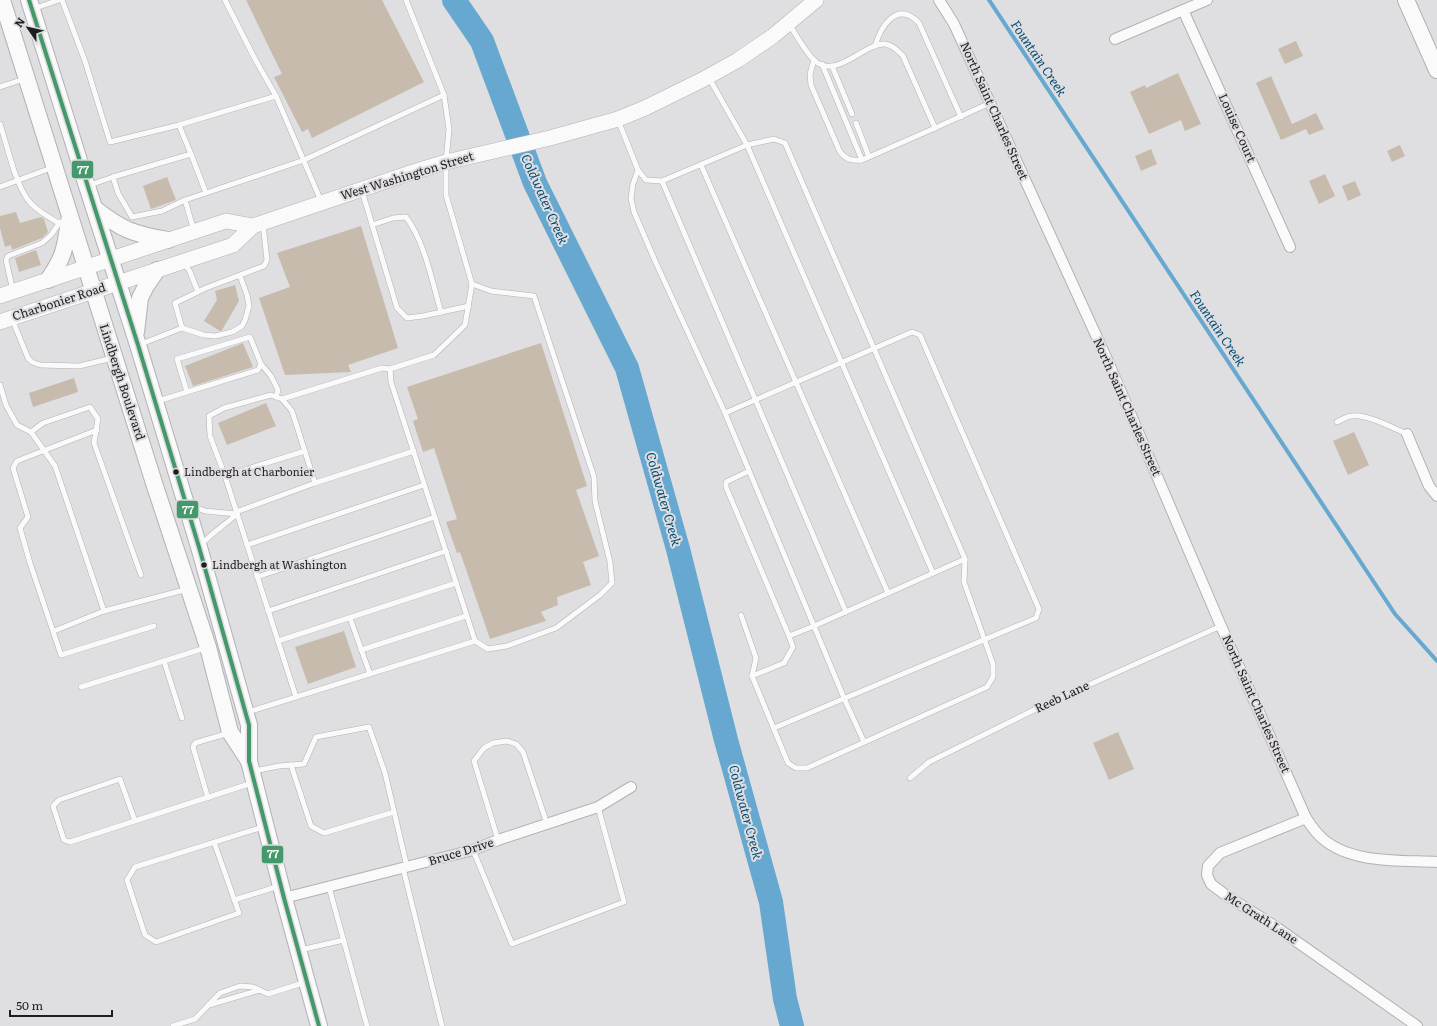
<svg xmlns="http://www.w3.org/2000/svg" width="1437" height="1026" font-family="Literata,serif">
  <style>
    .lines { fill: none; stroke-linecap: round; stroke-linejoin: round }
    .stream { stroke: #66a8cf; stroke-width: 4 }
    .river { stroke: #66a8cf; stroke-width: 24 }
    .building { fill: #c7bbad }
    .service-casing { stroke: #b2b1b3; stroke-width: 6 }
    .minor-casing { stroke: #b2b1b3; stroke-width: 12 }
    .secondary-casing { stroke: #b2b1b3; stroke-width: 16 }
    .primary-casing { stroke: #b2b1b3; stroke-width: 18 }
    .service { stroke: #fafafa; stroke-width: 5 }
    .minor { stroke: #fafafa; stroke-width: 10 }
    .secondary { stroke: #fafafa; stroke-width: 15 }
    .primary { stroke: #fafafa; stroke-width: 16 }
    .bus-1-casing { stroke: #e0dde1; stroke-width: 7 }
    .bus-1 { stroke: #44996b; stroke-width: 4 }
    .bus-dot { fill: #1e1d1f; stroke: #e0dde1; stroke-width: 1.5 }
    .labels { text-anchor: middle; stroke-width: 4; stroke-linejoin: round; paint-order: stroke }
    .bus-label { font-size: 11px; fill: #1e1d1f; stroke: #e0dde1; text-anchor: start }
    .street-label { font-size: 12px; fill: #1e1d1f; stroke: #e0dde1 }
    .water-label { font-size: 13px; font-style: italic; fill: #004e73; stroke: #e0dde1 }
    .line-badge { stroke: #e0dde1; stroke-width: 1.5 }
    .badge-label { font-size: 11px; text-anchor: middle; font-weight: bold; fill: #fff }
  </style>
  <rect width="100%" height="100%" fill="#dfdee0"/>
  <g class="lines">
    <polyline class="stream" points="989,0 1395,614 1437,661"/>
    <polyline class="river" points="454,0 482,41 535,183 627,368 678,549 726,740 771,902 785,999 792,1026"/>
  </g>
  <g class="building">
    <polygon points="246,0 382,0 424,82 312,138 308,129 302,132 274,77 282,74"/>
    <polygon points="1296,41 1303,56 1285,64 1278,49"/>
    <polygon points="1178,73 1201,124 1185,131 1181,120 1149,134 1130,92 1145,85 1146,88"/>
    <polygon points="1271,76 1292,124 1316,113 1324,129 1309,135 1306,129 1281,140 1256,83"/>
    <polygon points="1400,145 1405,156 1392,162 1387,151"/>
    <polygon points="1151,149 1157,164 1141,171 1135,156"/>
    <polygon points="1325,174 1335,196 1319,204 1309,181"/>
    <polygon points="167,177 176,200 151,209 143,186"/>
    <polygon points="1355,181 1361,195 1348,201 1342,186"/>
    <polygon points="16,212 20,223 41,217 44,219 48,232 42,238 12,250 11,245 5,247 0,228 0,216"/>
    <polygon points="361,226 398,348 348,365 351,372 285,375 259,298 290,287 277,253"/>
    <polygon points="36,250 41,265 19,272 15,258"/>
    <polygon points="235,285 239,301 222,330 220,331 204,321 217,300 215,291"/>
    <polygon points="243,343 253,367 193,386 185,366"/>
    <polygon points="541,343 587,486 576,490 599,556 583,562 591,585 557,597 558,605 541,612 546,621 490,639 460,552 457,553 446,522 457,519 434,448 423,452 413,421 418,419 407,387"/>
    <polygon points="74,378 78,392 33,407 29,393"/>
    <polygon points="266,403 276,426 227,445 218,423"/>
    <polygon points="1354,432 1369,465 1348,475 1333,441"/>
    <polygon points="344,631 356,667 308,684 295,647"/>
    <polygon points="1118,732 1134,769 1109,780 1093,743"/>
  </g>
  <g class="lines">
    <defs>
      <g id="service">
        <polyline points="62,0 85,61 110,142 179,125"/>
        <polyline points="406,0 444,95"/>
        <polyline points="33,9 59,0"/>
        <path d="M789,24c6,9 17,29 25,36 22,21 51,-18 71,-16 8,1 13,7 18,12l32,72 55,-25"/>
        <path d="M875,46c6,-20 22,-46 44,-23l42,94"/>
        <path d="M814,60l-4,14 1,11 29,67c7,8 12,9 22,8l73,-32"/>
        <polyline points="822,64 862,160"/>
        <polyline points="832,66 852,114"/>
        <polyline points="0,87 24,79"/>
        <polyline points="276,96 321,201"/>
        <polyline points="618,120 638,170 646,180 662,181 747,145 709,78"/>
        <polyline points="856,123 869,157"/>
        <path d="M0,124c8,24 14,56 28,76 7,10 20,16 30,23"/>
        <polyline points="191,154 179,125 276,96 256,61 225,0"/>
        <polyline points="701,165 888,593"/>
        <polyline points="638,170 633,184 631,198 634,212 656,263 725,413 844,698 864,742"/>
        <polyline points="113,177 191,154 206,193 185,200"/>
        <polyline points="662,181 846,612"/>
        <polyline points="90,185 113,177 118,193 132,217 162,211 185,200 194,231"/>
        <polyline points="0,187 54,167"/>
        <polyline points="362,191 397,308 407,318 423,316 469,306"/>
        <polyline points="206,193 304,160 444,95 449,129 446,162 446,195 472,284 465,325 434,355 390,369 391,382 475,641 248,712"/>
        <path d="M372,225l21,-7 13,-1c19,25 26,65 35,95"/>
        <polyline points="184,262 190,272 198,292"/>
        <polyline points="472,284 491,291 534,296 594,477 595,501 610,562 612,583 600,595 556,628 507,646 488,649 475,641"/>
        <polyline points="13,291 6,260 8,256 42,243 51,235 60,222"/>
        <polyline points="12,319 28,358 32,362 40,365 79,366 113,358"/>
        <polyline points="182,328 175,303 206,288 264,266 267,260 263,224"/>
        <polyline points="141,344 182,328 204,335 215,336 232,332 242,326 245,320 249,306 247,295 240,276"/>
        <polyline points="261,364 271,376 278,390 276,397"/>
        <polyline points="0,385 6,405 17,425 31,432 55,466 104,611"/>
        <polyline points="282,399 292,411 315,483"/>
        <polyline points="158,401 258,370 261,364 250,337 177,359 187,392"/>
        <polyline points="725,413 912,332 920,335 1039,609 1036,618 774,728"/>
        <path d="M1337,422c4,-2 10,-6 15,-6 15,-2 41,12 55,18"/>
        <polyline points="97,430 17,461 13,468 28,517 20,528 30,563 61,655 154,626"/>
        <polyline points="31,432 43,423 90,407 98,419 94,443 141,575"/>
        <polyline points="749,471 726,482 726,487 789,636 814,626 965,559"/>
        <polyline points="225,476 305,451"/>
        <path d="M190,505l15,6 32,3c-12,11 -26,19 -36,31"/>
        <polyline points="236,512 315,483 414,451"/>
        <polyline points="247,545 424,485"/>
        <polyline points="257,577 435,517"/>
        <polyline points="268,611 446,551"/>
        <polyline points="741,615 756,658 752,676 788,763 796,768 807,768 987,687 993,677 993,664 964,582 965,559 785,143 774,139 747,145 933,573"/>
        <polyline points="350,618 370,674"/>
        <polyline points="54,631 104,611 188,589"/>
        <polyline points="278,641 456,583"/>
        <polyline points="361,650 466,616"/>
        <polyline points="164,661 205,648"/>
        <polyline points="752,676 784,663 793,647 789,636"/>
        <polyline points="81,687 164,661 182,718"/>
        <polyline points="296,697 225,476 210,436 209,416 224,408 271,395 282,399 382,368 390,369"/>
        <polyline points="291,765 311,826 324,833 394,812"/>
        <polyline points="254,771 279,766 304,764 316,737 369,727 385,773 407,867"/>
        <polyline points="910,778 929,762 1048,703 1221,626"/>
        <polyline points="208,798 193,747 195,743 229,733"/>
        <polyline points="135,821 120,779 59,800 53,806 64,840 70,842 252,783"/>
        <polyline points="498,840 474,761 484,748 493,743 507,741 516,744 523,752 547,824"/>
        <polyline points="214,842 239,913 156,942 145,935 127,880 135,867 263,827"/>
        <polyline points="473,850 512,944 624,902 598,807"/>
        <polyline points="403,868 442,1026"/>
        <polyline points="329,887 367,1026"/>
        <polyline points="234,900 279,886"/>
        <polyline points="300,950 344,940"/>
        <polyline points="209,1005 260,990"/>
        <polyline points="173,1026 195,1019 220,993 240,986 253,987 268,994 306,982"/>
      </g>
      <g id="minor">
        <path d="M939,0l15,24 156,342 111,260 85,192c5,8 10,15 17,21 29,25 79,21 114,23"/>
        <polyline points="1183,10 1290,247"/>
        <polyline points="1115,39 1207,0"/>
        <polyline points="1407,434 1429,486 1437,496"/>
        <polyline points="1306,818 1220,853 1208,866 1207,875 1211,884 1227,896 1273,925 1417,1026"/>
        <polyline points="284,898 473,850 498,840 598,807 631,787"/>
      </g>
      <g id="secondary">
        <polyline points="0,296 226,221 253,226"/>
        <polyline points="0,322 233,245 253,226 407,174 446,162 550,138 618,119 645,108 702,80 738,60 773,36 816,0"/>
      </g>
      <g id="primary">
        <polyline points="2,0 154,483 208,647 230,732 249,761"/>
        <polyline points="29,0 87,186 138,345 199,547 249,725 249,761 284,898 319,1026"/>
        <polyline points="1406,0 1437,70"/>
        <path d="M94,208c28,22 39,26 74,32"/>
        <path d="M48,280c16,-23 17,-31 21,-59"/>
        <polyline points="136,332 140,298 146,286 157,270"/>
      </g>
    </defs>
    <use href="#service" class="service-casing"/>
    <use href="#minor" class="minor-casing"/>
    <use href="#secondary" class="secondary-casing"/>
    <use href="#primary" class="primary-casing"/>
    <use href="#service" class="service"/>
    <use href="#minor" class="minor"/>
    <use href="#secondary" class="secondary"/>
    <use href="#primary" class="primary"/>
    <defs>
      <polyline id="bus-1" points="29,0 138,345 199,547 249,725 249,761 284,898 319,1026"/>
    </defs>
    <use href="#bus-1" class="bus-1-casing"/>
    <use href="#bus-1" class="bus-1"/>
  </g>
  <g class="bus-dot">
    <circle cx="176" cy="472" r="3.5"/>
    <circle cx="204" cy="565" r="3.5"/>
  </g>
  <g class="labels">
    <g class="bus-label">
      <text x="184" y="476">Lindbergh at Charbonier</text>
      <text x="212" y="569">Lindbergh at Washington</text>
    </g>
    <g class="street-label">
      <text transform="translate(994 111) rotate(66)" y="4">North Saint Charles Street</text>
      <text transform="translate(1237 128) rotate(66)" y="4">Louise Court</text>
      <text transform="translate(407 176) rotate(-17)" y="4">West Washington Street</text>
      <text transform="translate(59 302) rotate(-18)" y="4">Charbonier Road</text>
      <text transform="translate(122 382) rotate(72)" y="4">Lindbergh Boulevard</text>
      <text transform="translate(1127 407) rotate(66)" y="4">North Saint Charles Street</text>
      <text transform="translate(1062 697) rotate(-25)" y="4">Reeb Lane</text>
      <text transform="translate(1256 704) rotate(66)" y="4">North Saint Charles Street</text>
      <text transform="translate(461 852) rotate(-17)" y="4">Bruce Drive</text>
      <text transform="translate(1261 918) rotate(33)" y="4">Mc Grath Lane</text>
    </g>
    <g class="water-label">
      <text transform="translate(1039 58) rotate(56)" y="5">Fountain Creek</text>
      <text transform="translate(545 199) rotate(66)" y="5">Coldwater Creek</text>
      <text transform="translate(1218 328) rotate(56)" y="5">Fountain Creek</text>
      <text transform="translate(664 499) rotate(74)" y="5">Coldwater Creek</text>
      <text transform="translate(746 812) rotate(75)" y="5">Coldwater Creek</text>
    </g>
  </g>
  <g class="line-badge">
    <rect x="71" y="160" width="23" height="19" rx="4" fill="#44996b"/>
    <rect x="176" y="500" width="23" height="19" rx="4" fill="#44996b"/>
    <rect x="261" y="845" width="23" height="19" rx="4" fill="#44996b"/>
  </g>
  <g class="badge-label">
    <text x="83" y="174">77</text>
    <text x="188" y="514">77</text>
    <text x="273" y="858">77</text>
  </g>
  <g transform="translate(28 28) rotate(304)" stroke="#e0dde1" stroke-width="3" paint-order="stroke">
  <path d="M0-3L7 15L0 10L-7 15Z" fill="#1e1d1f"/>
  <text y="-6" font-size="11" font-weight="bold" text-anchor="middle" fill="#1e1d1f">N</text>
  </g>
  <path d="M10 1010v6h102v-6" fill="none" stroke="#1e1d1f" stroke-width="2"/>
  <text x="16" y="1010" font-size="12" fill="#1e1d1f" stroke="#e0dde1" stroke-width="3" paint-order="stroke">50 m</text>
</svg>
